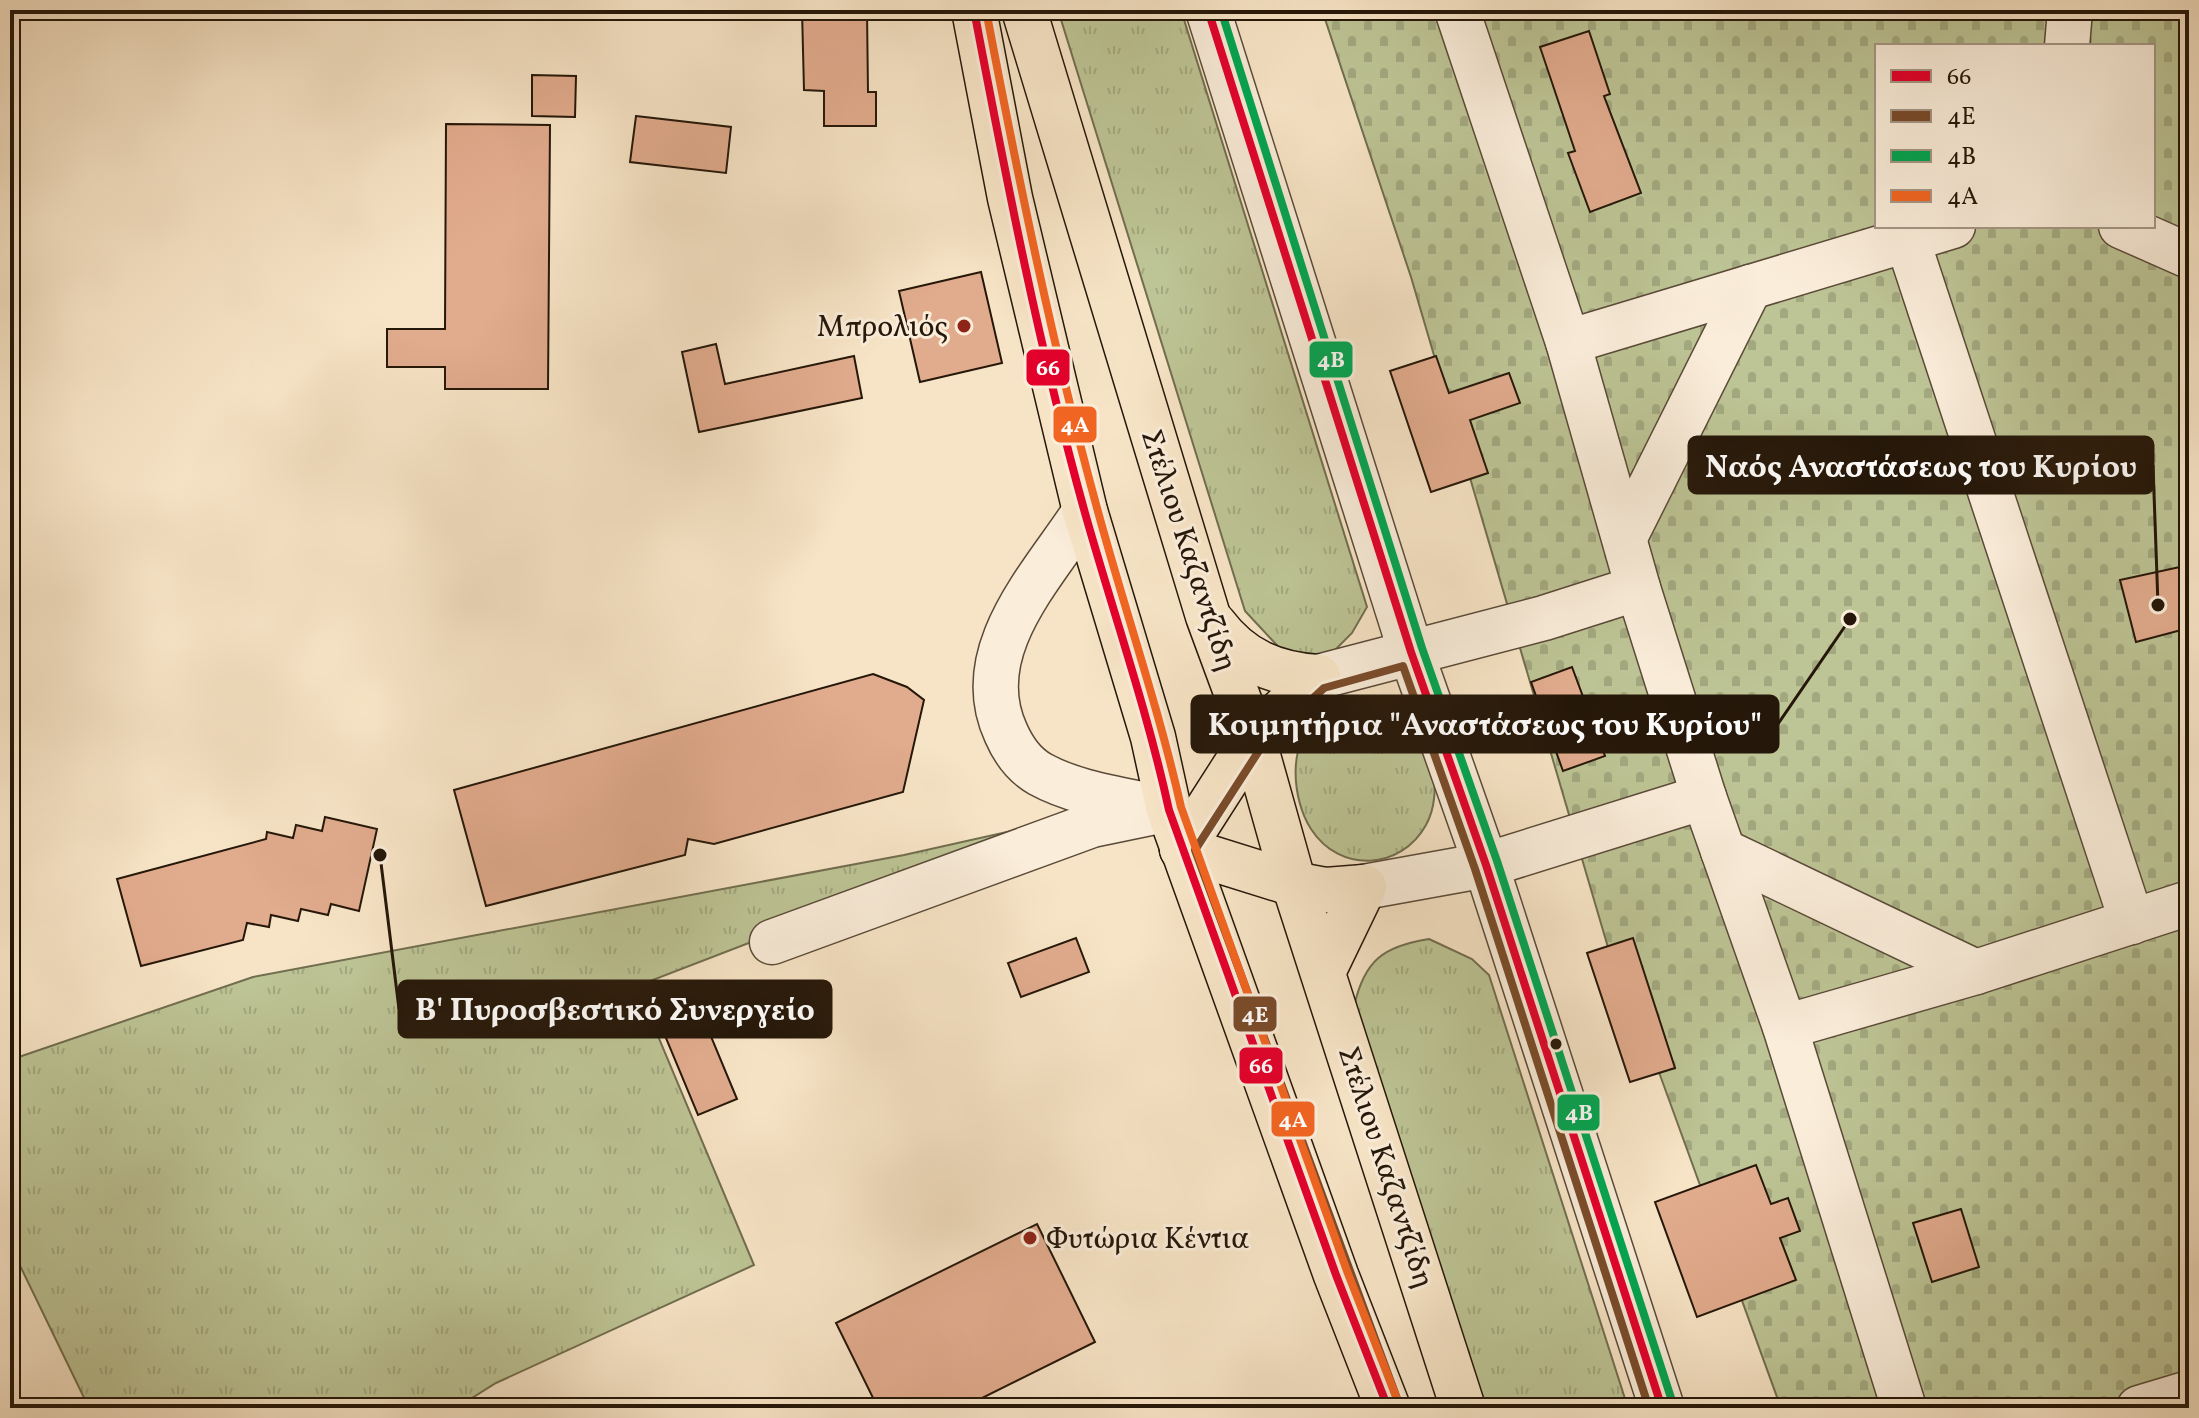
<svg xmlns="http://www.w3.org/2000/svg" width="2199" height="1418" font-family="Vollkorn,serif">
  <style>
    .grass { fill: url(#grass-tufts); stroke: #716e4f; stroke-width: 2 }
    .cemetery { fill: url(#cemetery-stones); stroke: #716e4f; stroke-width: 2; fill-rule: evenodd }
    .building { fill: #e1ab8d; stroke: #251709; stroke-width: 2 }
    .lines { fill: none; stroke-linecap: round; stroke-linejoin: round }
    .minor-casing { stroke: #5a4a38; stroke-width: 47 }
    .major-casing { stroke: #251709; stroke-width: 47 }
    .minor { stroke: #faedda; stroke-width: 44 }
    .major { stroke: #f7e4c6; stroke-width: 44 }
    .bus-1-casing { stroke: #faedda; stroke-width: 14 }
    .bus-2-casing { stroke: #faedda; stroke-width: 14 }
    .bus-3-casing { stroke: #faedda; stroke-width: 14 }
    .bus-4-casing { stroke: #faedda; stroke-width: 14 }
    .bus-1 { stroke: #e4002b; stroke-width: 8 }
    .bus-2 { stroke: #7a4b2a; stroke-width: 8 }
    .bus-3 { stroke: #00a651; stroke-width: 8 }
    .bus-4 { stroke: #f26522; stroke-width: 8 }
    .poi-dot { fill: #8f2418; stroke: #faedda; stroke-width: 3 }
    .bus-dot { fill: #251709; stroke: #faedda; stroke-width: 3 }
    .labels { text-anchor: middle; stroke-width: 6; stroke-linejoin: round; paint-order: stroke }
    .poi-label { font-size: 30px; fill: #251709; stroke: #faedda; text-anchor: end }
    .street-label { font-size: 30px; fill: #251709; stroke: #faedda }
    .leader { fill: none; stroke: #251709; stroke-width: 3 }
    .callout-dot { fill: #251709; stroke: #faedda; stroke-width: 3 }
    .callout { fill: #251709; stroke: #251709; stroke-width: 3 }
    .callout-label { font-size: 32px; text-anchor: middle; font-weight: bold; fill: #fff }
    .line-badge { stroke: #faedda; stroke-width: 3 }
    .badge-label { font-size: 22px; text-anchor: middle; font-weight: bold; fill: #fff }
  </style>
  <defs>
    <pattern id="grass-tufts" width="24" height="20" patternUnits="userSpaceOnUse" patternTransform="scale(2)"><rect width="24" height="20" fill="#bdc495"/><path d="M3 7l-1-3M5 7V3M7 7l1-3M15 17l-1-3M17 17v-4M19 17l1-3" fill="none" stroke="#a2a87f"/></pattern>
    <pattern id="cemetery-stones" width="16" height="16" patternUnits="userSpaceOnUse" patternTransform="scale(2)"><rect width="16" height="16" fill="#bdc495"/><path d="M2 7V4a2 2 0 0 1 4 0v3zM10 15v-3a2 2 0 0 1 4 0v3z" fill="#a2a87f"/></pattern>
  </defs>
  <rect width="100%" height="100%" fill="#f7e4c6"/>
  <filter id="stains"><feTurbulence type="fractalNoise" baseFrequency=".0025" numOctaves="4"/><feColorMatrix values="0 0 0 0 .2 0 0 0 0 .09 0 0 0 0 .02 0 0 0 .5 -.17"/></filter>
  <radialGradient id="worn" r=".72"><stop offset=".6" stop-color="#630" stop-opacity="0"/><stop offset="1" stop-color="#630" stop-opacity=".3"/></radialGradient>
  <g class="grass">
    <polygon points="1058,10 1181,10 1367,607 1352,633 1331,654 1287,656 1245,611"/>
    <path d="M1360,704c14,3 27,5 40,13 33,20 44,76 26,108 -25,45 -86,49 -115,4 -19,-29 -25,-89 9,-111 12,-8 26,-11 40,-14z"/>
    <polygon points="1079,816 637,986 754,1265 496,1383 456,1408 89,1408 10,1245 10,1060 253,977 904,855"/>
    <path d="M1429,939l43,20 17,16 139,433h-145l-129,-401c10,-47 30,-61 75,-68z"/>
  </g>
  <path class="cemetery" d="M1322,10h867v1398h-408l-121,-333 -48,-114 -201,-684zM1877,46h276v180h-276z"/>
  <g class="building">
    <polygon points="802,10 867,10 868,92 876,92 876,126 824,126 824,91 804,90"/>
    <polygon points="1589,31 1610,94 1604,96 1641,193 1590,212 1568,153 1575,151 1540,47"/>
    <polygon points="532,75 576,76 575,117 532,116"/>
    <polygon points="636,116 731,127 726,173 630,162"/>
    <polygon points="446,124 550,125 548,389 445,389 445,367 387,367 387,329 445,329"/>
    <polygon points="981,272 1002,363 920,382 899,291"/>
    <polygon points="716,344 725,384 854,356 862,398 699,432 682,352"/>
    <polygon points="1436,356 1449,393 1509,373 1520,403 1470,420 1488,473 1431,492 1390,371"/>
    <polygon points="2189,565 2189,628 2136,642 2120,580"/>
    <polygon points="1572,667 1605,756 1563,771 1531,682"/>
    <polygon points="873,674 907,687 924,700 903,792 714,844 688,839 685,855 486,906 454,790"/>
    <polygon points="325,817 377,829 359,911 331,904 328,915 301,909 298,921 271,915 269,927 247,923 243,940 141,966 117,879 266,839 267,832 293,838 296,825 322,831"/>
    <polygon points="1076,938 1089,972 1021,997 1008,963"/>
    <polygon points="1633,938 1675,1068 1630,1082 1587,953"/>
    <polygon points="690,986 737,1099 698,1115 651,1002"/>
    <polygon points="1756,1165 1771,1204 1788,1198 1800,1231 1780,1238 1796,1280 1697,1317 1655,1202"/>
    <polygon points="1961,1209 1979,1267 1932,1282 1913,1223"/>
    <polygon points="1037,1224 1095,1342 962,1408 878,1408 836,1323"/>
  </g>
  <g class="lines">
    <defs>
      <g id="minor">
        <polyline points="1208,10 1411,652 1486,865 1662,1408"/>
        <polyline points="1457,10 1568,342 1638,588 1704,797 1785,1027 1904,1408"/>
        <polyline points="2067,46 2070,10"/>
        <polyline points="2121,226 2189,256"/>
        <polyline points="1907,239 2132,922"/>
        <polyline points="1568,342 1953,226"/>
        <path d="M1085,511c-42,65 -117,140 -79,222 7,16 18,32 34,41 38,21 88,26 129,36"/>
        <polyline points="1625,537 1750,287"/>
        <polyline points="1318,677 1544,618 1638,588"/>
        <polyline points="1723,851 1976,972"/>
        <polyline points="1364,887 1486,865 1704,797"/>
        <polyline points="772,942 1092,825 1155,812"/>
        <polyline points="1785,1027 1976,972 2189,903"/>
        <polyline points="2139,1408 2189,1393"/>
      </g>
      <g id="major">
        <polyline points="974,10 1010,198 1085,511 1153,737 1169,810 1336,1275 1388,1408"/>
        <polyline points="1024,10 1208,616 1253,738 1294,884 1463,1408"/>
        <path d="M1214,624c27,36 60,50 104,53"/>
        <polyline points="1182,849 1294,884 1326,890 1364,887 1324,970"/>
        <polyline points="1182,849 1253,738 1318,677"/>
      </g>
    </defs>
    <use href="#minor" class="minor-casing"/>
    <use href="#major" class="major-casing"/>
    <use href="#minor" class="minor"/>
    <use href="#major" class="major"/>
    <defs>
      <g id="bus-1">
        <path d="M974,10c32,168 65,338 111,503 28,99 62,196 84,297l167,465 52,133"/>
        <polyline points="1208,10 1411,652 1486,865 1662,1408"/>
      </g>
      <polyline id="bus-2" points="1399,1404 1195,850 1262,746 1324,688 1403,666 1475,869 1649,1408"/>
      <polyline id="bus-3" points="1221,10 1422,648 1497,861 1673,1404"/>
      <path id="bus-4" d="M986,10c32,167 66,334 111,498 27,100 61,197 84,299l166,464 52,133"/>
    </defs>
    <use href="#bus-1" class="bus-1-casing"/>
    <use href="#bus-2" class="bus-2-casing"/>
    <use href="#bus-3" class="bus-3-casing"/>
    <use href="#bus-4" class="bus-4-casing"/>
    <use href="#bus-1" class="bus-1"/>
    <use href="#bus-2" class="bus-2"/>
    <use href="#bus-3" class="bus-3"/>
    <use href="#bus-4" class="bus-4"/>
  </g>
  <g class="poi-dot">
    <circle cx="964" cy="326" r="8"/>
    <circle cx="1030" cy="1238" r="8"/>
  </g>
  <circle class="bus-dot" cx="1556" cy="1044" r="7"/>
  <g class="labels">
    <g class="poi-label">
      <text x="948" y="336">Μπρολιός</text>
      <text x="1046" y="1248" text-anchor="start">Φυτώρια Κέντια</text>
    </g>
    <g class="street-label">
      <text transform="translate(1190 550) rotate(72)" y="10">Στέλιου Καζαντζίδη</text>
      <text transform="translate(1387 1167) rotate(72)" y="10">Στέλιου Καζαντζίδη</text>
    </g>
  </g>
  <path class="leader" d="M2158 605L2153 465M1850 619L1778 724M380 855L399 1009"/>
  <g class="callout-dot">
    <circle cx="2158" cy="605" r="8"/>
    <circle cx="1850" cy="619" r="8"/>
    <circle cx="380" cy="855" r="8"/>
  </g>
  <g class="callout">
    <rect x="1689" y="437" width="464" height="56" rx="8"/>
    <rect x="1192" y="696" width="586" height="56" rx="8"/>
    <rect x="399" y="981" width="432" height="56" rx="8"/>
  </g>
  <g class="callout-label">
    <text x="1921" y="477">Ναός Αναστάσεως του Κυρίου</text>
    <text x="1485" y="735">Κοιμητήρια "Αναστάσεως του Κυρίου"</text>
    <text x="615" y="1020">Β' Πυροσβεστικό Συνεργείο</text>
  </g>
  <g class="line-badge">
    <rect x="1308" y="340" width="46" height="39" rx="8" fill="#00a651"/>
    <rect x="1025" y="348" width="46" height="39" rx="8" fill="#e4002b"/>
    <rect x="1052" y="405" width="46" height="39" rx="8" fill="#f26522"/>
    <rect x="1232" y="995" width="46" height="38" rx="8" fill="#7a4b2a"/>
    <rect x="1238" y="1046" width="46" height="39" rx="8" fill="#e4002b"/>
    <rect x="1556" y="1093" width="45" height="39" rx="8" fill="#00a651"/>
    <rect x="1270" y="1100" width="46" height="38" rx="8" fill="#f26522"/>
  </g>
  <g class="badge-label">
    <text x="1331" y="367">4Β</text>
    <text x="1048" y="375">66</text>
    <text x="1075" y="432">4Α</text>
    <text x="1255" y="1022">4Ε</text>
    <text x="1261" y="1073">66</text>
    <text x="1579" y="1120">4Β</text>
    <text x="1293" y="1127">4Α</text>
  </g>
  <rect width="2199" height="1418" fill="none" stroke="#f7e4c6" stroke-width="40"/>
  <rect x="12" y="12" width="2175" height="1394" fill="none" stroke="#251709" stroke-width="4"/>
  <rect x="20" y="20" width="2159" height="1378" fill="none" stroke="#251709" stroke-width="2"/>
  <rect x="1875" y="44" width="280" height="184" fill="#faedda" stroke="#a59786" stroke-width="2"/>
  <rect x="1891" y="70" width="40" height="12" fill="#e4002b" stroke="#a59786" stroke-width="2"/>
  <text x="1947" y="84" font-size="24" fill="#251709">66</text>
  <rect x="1891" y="110" width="40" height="12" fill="#7a4b2a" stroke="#a59786" stroke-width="2"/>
  <text x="1947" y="124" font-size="24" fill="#251709">4Ε</text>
  <rect x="1891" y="150" width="40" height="12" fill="#00a651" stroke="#a59786" stroke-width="2"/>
  <text x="1947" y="164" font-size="24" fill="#251709">4Β</text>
  <rect x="1891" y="190" width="40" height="12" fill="#f26522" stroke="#a59786" stroke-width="2"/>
  <text x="1947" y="204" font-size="24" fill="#251709">4Α</text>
  <rect width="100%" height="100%" filter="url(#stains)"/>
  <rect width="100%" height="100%" fill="url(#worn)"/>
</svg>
